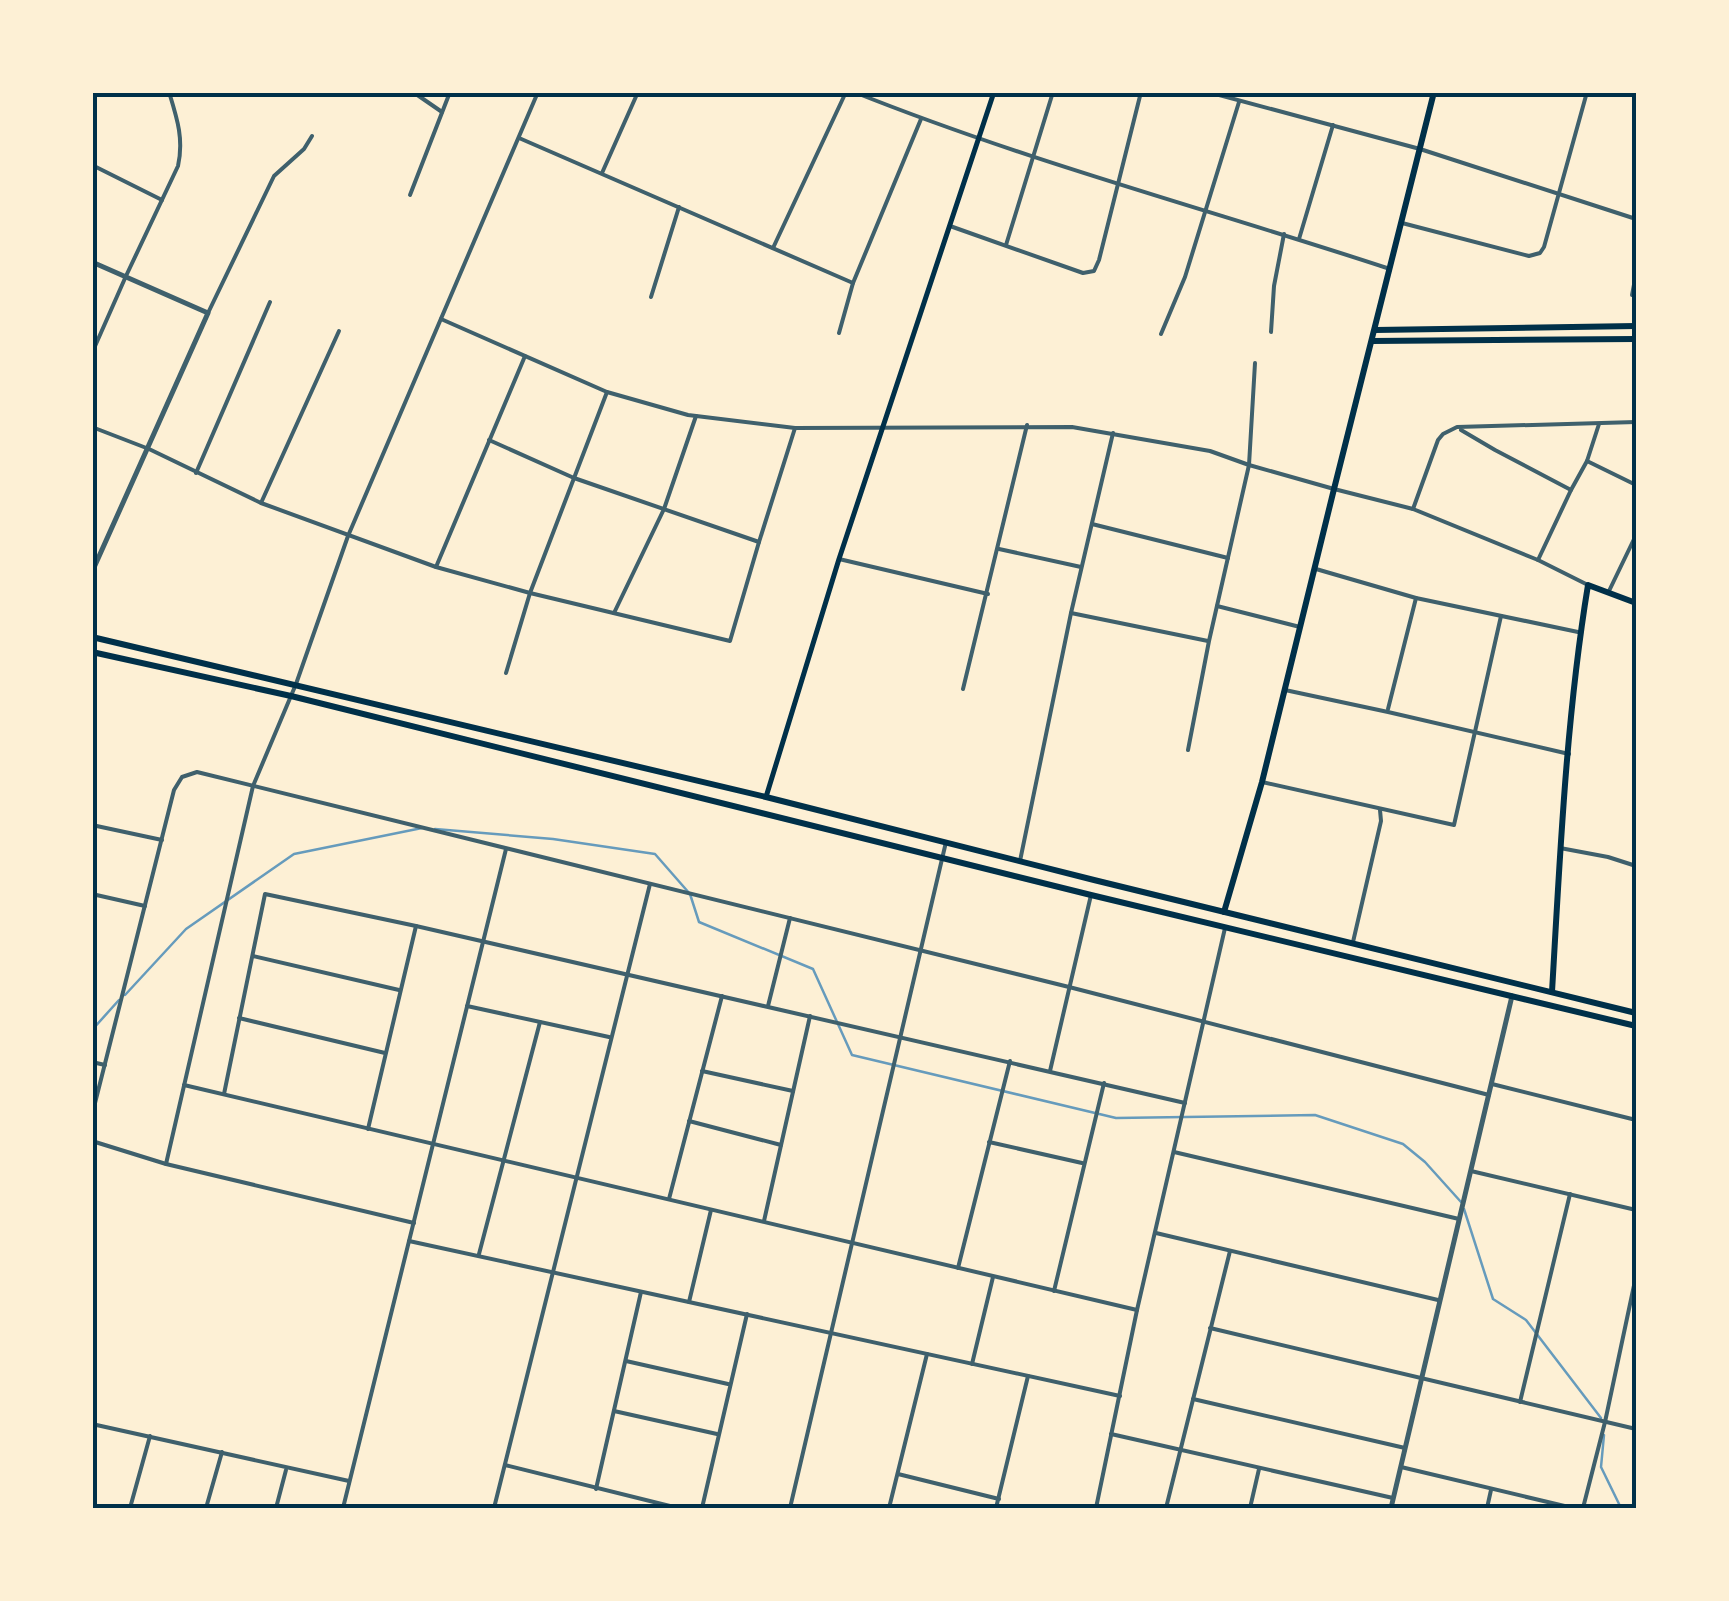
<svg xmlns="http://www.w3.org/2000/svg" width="1729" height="1601" font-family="'Alegreya Sans',sans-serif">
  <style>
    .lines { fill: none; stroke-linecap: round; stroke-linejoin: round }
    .stream { stroke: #669bbc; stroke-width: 2.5 }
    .minor { stroke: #3f606c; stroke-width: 4 }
    .tertiary { stroke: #3f606c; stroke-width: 5 }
    .secondary { stroke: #003049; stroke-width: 5 }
    .primary { stroke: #003049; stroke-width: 6 }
    .trunk { stroke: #003049; stroke-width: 6 }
    .neatline { fill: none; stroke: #003049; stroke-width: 4 }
  </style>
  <rect width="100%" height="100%" fill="#fdf0d5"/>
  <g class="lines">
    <g class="stream">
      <polyline points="435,829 553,839 655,854 690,894 699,922 813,969 852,1055 1116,1118 1315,1115 1403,1144 1425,1162 1461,1202"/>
      <polyline points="125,995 186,929 294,854 422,828"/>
      <polyline points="92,1030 119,1000"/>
      <polyline points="1464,1209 1493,1299 1526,1320 1601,1418"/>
      <polyline points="1604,1435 1601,1467 1621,1508"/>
    </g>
    <g class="minor">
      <polyline points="413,92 442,112"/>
      <path d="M854,92c175,70 357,118 536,177"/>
      <polyline points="1208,92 1420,149 1636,219"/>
      <polyline points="519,138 853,283"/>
      <polyline points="92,165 162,200"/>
      <polyline points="602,173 638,92"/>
      <polyline points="410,195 450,92"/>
      <polyline points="1402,223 1529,256 1540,253 1544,247 1587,92"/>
      <polyline points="950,226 1083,273 1094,271 1099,260 1141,92"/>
      <polyline points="1299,239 1333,125"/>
      <polyline points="1006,245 1053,92"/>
      <polyline points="773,248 846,92"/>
      <polyline points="1632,295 1636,274"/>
      <polyline points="651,297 679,207"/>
      <polyline points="208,313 274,176 304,149 312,136"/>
      <polyline points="441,319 607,392 688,415 795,428 1072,427 1210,451 1249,465 1334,489 1413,509 1538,560 1588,585"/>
      <polyline points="1271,332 1274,286 1284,234"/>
      <polyline points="839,333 853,283 921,119"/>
      <polyline points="1161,334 1185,277 1239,102"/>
      <path d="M92,353l34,-77 52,-110c6,-27 -1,-48 -9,-74"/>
      <polyline points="92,427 149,449 261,503 436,567 530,593 730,641 759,542 795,428"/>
      <polyline points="1461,430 1495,450 1571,490"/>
      <polyline points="489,440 574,478 759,542"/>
      <polyline points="1587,461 1636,485"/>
      <polyline points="196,473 270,302"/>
      <polyline points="261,503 339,331"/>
      <polyline points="1413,509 1438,440 1443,434 1457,427 1636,422"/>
      <polyline points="1092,524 1228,558"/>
      <polyline points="999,549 1081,567"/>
      <polyline points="839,559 988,594"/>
      <polyline points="1538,560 1571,490 1587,461 1599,424"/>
      <polyline points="436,567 525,356"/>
      <polyline points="1316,569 1416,598 1578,632"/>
      <polyline points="1609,591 1636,535"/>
      <polyline points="1217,606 1300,627"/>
      <polyline points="614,613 664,509 696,416"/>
      <polyline points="1071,613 1208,641"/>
      <polyline points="506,673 530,593 607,392"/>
      <polyline points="963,689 1027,425"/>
      <polyline points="1285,690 1388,712 1569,754"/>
      <polyline points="1388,709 1416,598"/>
      <polyline points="1188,750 1209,641 1249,465 1255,363"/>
      <polyline points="1262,782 1454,825 1501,616"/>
      <polyline points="92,825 162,840"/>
      <polyline points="1560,848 1608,857 1636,866"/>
      <polyline points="1020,861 1071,613 1113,433"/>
      <polyline points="92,894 145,906"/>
      <polyline points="1353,942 1381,821 1380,810"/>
      <polyline points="253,956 399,990"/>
      <polyline points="467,1006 609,1037"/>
      <polyline points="768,1006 790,918"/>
      <polyline points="239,1018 385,1053"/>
      <polyline points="92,1062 105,1065"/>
      <polyline points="702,1071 793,1091"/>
      <polyline points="1050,1071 1091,895"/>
      <polyline points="1492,1084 1636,1120"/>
      <polyline points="184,1085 1137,1310"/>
      <polyline points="224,1094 265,894 416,926 1185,1103"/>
      <polyline points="92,1115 174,790 182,777 197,772 1069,987 1489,1095"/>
      <polyline points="689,1121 781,1145"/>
      <polyline points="368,1129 416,926"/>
      <polyline points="92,1141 166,1164 414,1223"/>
      <polyline points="989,1142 1082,1163"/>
      <polyline points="1174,1152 1459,1219"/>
      <polyline points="166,1164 253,786 296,684 348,536 538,92"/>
      <polyline points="1471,1171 1636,1210"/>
      <polyline points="669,1199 722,996"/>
      <polyline points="764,1221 810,1016"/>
      <polyline points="1156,1233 1438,1300"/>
      <polyline points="409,1241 1120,1396"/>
      <polyline points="479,1254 540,1022"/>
      <polyline points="958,1268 1010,1061"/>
      <polyline points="1054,1291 1104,1083"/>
      <polyline points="689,1302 711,1210"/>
      <polyline points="1210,1328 1636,1429"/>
      <polyline points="626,1361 728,1384"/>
      <polyline points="972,1364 993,1277"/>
      <polyline points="1193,1399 1405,1448"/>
      <polyline points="1520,1402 1570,1194"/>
      <polyline points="614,1411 717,1434"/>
      <polyline points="92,1424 349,1481"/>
      <polyline points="1111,1434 1393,1498"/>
      <polyline points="505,1465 678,1508"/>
      <polyline points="1401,1467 1573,1508"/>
      <polyline points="898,1474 999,1499"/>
      <polyline points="596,1489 641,1292"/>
      <polyline points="130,1508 150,1436"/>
      <polyline points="206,1508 222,1452"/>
      <polyline points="276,1508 286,1470"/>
      <polyline points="343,1508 506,849"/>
      <polyline points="494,1508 650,884"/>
      <polyline points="702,1508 747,1314"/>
      <polyline points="790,1508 946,842"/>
      <polyline points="889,1508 927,1354"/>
      <polyline points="996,1508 1028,1376"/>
      <polyline points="1096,1508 1137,1310 1225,928"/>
      <polyline points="1166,1508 1230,1251"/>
      <polyline points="1250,1508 1259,1469"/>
      <polyline points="1487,1508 1491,1490"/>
      <polyline points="1583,1508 1605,1422 1636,1276"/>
    </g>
    <g class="tertiary">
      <polyline points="92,262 208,313 92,572"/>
      <polyline points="1391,1508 1512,996"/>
    </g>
    <polyline class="secondary" points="766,797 839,559 994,92"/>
    <g class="primary">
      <polyline points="1375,330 1636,326"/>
      <polyline points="1372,341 1636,339"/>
      <polyline points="1224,912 1262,782 1334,489 1434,92"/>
      <path d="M1552,992c8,-136 14,-273 36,-407l48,18"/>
    </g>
    <g class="trunk">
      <polyline points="92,637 766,797 1094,880 1636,1013"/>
      <polyline points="92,652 291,696 1091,895 1636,1026"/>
    </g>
  </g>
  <rect width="1729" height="1601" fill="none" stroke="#fdf0d5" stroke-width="190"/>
  <rect x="95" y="95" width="1539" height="1411" class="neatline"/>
</svg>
